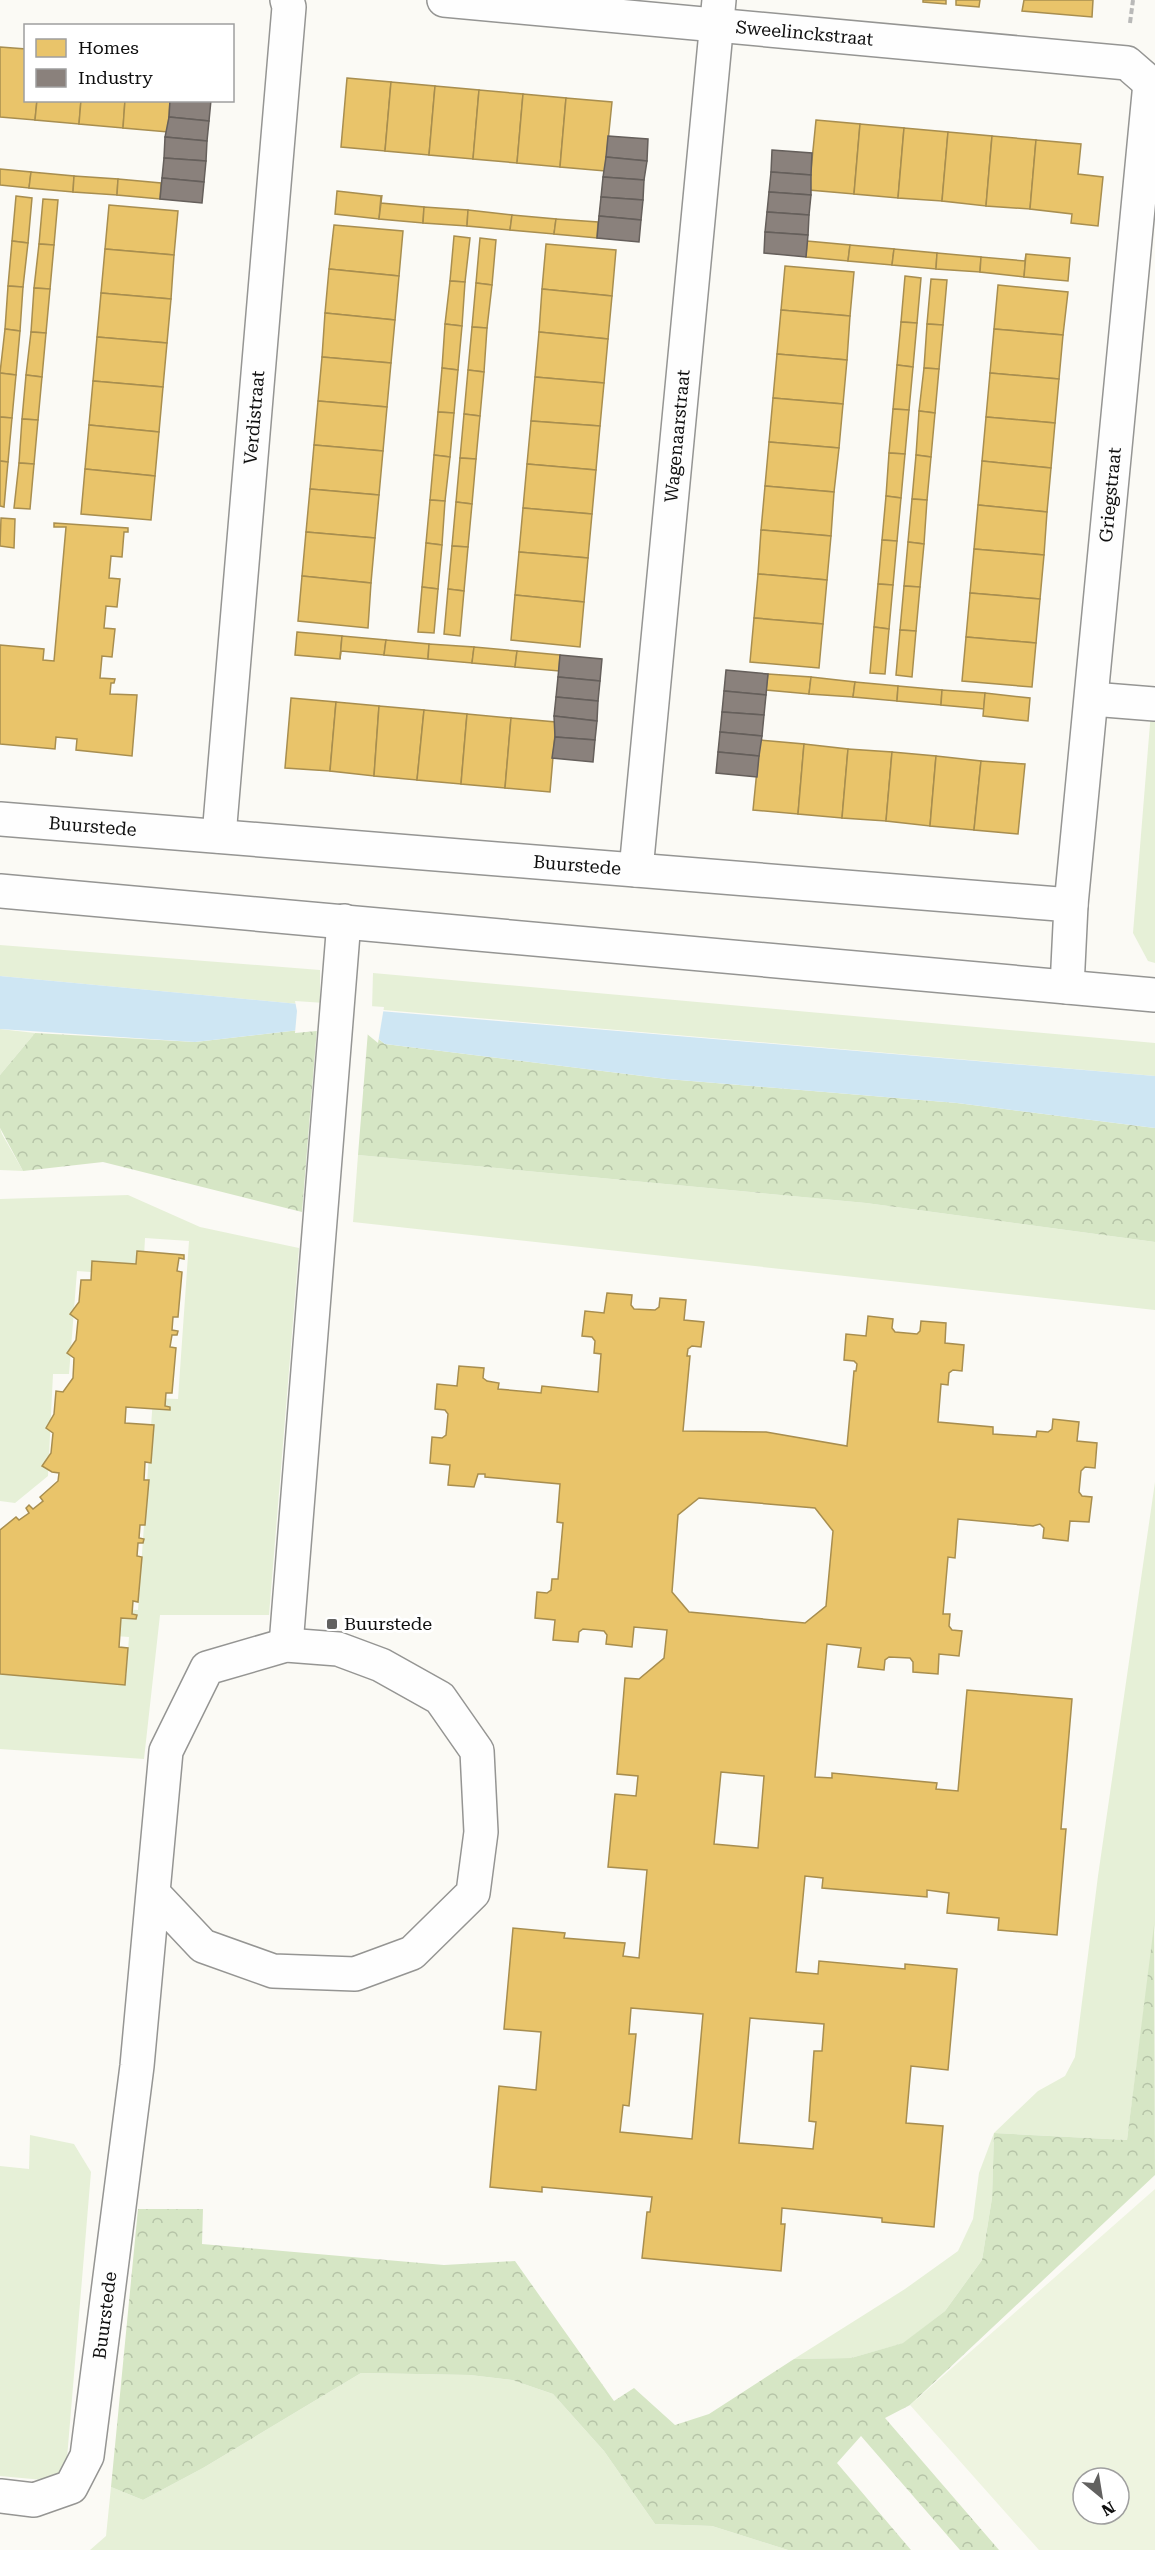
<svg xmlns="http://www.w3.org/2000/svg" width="1155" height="2550" font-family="'Roboto Serif',serif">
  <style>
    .green { fill: #e6f0d7 }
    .forest { fill: url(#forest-crowns) }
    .pitch { fill: #eef4e0; fill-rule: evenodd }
    .water { fill: #cee6f3 }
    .pier { fill: #fbfaf5 }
    .homes { fill: #e9c46a; stroke: #a88e4f; stroke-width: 1.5; fill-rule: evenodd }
    .industry { fill: #8a817c; stroke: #655f5b; stroke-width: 1.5 }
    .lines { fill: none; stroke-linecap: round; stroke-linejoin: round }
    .minor-casing { stroke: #959593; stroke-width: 36 }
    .path { stroke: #b9b9b8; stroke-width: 4; stroke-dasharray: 6 3; stroke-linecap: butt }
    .minor { stroke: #fefefe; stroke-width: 33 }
    .poi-dot { fill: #626160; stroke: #fff; stroke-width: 2 }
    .labels { text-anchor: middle; stroke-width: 6; stroke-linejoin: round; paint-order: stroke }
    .street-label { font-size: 18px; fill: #0f0f0f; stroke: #fff }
    .poi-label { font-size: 18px; fill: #0f0f0f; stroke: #fff; text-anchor: start }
  </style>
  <defs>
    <pattern id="forest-crowns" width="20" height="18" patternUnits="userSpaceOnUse" patternTransform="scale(1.5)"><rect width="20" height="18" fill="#d6e6c5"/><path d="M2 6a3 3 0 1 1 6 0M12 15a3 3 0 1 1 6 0" fill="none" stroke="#b6c4a8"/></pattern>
  </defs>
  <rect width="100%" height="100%" fill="#fbfaf5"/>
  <g class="green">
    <polygon points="1153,687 1155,688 1155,963 1148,961 1133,933"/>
    <polygon points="0,945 320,970 320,1006 0,976"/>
    <polygon points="373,973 1155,1043 1155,1076 372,1009"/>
    <polygon points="0,1029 35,1033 0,1075"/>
    <polygon points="0,1128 2,1134 23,1171 0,1170"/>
    <polygon points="358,1155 866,1203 1155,1242 1155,1310 353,1222"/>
    <polygon points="128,1195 200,1227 299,1248 269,1615 160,1615 144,1759 0,1749 0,1671 126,1679 129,1637 115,1636 117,1609 138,1610 153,1398 178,1399 189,1241 145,1238 143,1276 77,1271 69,1374 53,1374 48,1476 15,1503 0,1501 0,1199"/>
    <polygon points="1155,1482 1155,1925 1127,2140 994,2133 992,2198 982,2260 945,2311 904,2343 851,2358 794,2359 905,2289 958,2251 973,2219 979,2173 994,2133 1038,2091 1065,2076 1075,2057 1098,1876"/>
    <polygon points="30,2135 74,2144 91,2172 65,2482 0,2476 0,2166 29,2169"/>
    <polygon points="361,2373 470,2375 512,2380 553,2394 604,2451 655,2524 712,2526 788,2550 90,2550 106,2536 111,2487 143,2500 203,2468"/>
  </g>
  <g class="forest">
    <polygon points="317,1028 302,1212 103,1162 23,1171 0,1128 0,1075 35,1033 195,1042"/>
    <polygon points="368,1031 385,1044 667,1079 957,1103 1155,1128 1155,1242 866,1203 358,1155"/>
    <polygon points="1154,1925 1155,2175 910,2405 885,2418 999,2550 960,2550 861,2436 837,2463 911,2550 788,2550 712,2526 655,2524 604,2451 553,2394 512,2380 470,2375 361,2373 203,2468 143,2500 111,2487 138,2209 203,2209 202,2244 444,2265 515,2261 614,2401 634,2388 675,2425 709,2414 794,2359 851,2358 903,2343 945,2311 982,2260 992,2198 994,2133 1127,2140"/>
  </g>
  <path class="pitch" d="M1155,2189v361h-116l-129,-145zM1083,2478h36v36h-36z"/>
  <polygon class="water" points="0,976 320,1006 1155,1076 1155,1128 957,1103 667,1079 385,1044 368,1031 317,1028 195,1042 0,1029"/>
  <polygon class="pier" points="295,1001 384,1007 378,1043 367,1034 317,1031 295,1033 297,1011"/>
  <g class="homes">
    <polygon points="923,0 946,0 946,4 923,2"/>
    <polygon points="956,0 980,0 979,7 956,5"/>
    <polygon points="1024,0 1093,0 1092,17 1022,11"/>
    <polygon points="0,47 26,49 26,100 37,100 35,120 0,117"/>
    <polygon points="347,78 391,82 385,151 341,147"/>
    <polygon points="391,82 435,86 429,155 385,151"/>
    <polygon points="435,86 479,90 473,159 429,155"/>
    <polygon points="479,90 523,94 517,163 473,159"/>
    <polygon points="523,94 566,98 560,167 517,163"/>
    <polygon points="566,98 612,102 605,171 560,167"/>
    <polygon points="37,100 81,100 79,124 35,120"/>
    <polygon points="81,100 125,100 123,128 79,124"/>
    <polygon points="125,100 170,100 168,132 123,128"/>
    <polygon points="816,120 860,124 854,194 809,190"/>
    <polygon points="860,124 904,128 898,198 854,194"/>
    <polygon points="904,128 948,132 942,201 898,198"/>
    <polygon points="948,132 992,136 986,206 942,201"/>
    <polygon points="992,136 1036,140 1030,209 986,206"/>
    <polygon points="1036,140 1081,144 1078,174 1103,177 1098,226 1071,223 1072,214 1030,209"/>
    <polygon points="0,169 31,172 29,188 0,185"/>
    <polygon points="31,172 74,176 73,192 29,188"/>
    <polygon points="74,176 118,179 117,195 73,192"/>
    <polygon points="118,179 161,183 160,199 117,195"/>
    <polygon points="337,191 381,196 379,219 335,214"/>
    <polygon points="382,195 381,203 424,207 423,223 379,219"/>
    <polygon points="16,196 32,198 28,243 12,241"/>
    <polygon points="43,199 58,200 54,245 39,244"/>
    <polygon points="109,205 178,211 174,255 105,249"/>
    <polygon points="424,207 468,210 467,226 423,223"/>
    <polygon points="468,210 512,215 510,230 467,226"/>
    <polygon points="512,215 556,219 554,234 510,230"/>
    <polygon points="556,219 598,222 597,238 554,234"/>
    <polygon points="334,225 403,231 399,276 329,269"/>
    <polygon points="454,236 470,238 465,282 450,281"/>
    <polygon points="480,238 496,240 492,285 476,283"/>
    <polygon points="12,241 28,243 23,287 8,286"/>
    <polygon points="807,241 850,245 848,261 806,257"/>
    <polygon points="39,244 54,245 50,289 34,288"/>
    <polygon points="546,244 616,250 612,296 542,289"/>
    <polygon points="850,245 894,249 892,265 848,261"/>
    <polygon points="105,249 174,255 171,299 101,293"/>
    <polygon points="894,249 937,253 936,269 892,265"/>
    <polygon points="937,253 981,257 980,272 936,269"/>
    <polygon points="1026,254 1024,277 980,272 981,257 1025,261"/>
    <polygon points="1026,254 1070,258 1068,281 1024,277"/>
    <polygon points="785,266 854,272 850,316 781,310"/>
    <polygon points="329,269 399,276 395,320 325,313"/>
    <polygon points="905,276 921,278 917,323 901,322"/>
    <polygon points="931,279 947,280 943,325 927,324"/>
    <polygon points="450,281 465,282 462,326 445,324"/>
    <polygon points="476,283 492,285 487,328 472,327"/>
    <polygon points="998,285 1068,292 1063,335 994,329"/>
    <polygon points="8,286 23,287 20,331 5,329"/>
    <polygon points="34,288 50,289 46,333 31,332"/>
    <polygon points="542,289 612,296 608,339 539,332"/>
    <polygon points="101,293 171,299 167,343 97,337"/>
    <polygon points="781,310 850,316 847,360 777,354"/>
    <polygon points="325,313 395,320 391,363 322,357"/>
    <polygon points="901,322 917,323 913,367 897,365"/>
    <polygon points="445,324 462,326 458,370 442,368"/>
    <polygon points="927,324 943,325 939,369 924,368"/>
    <polygon points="472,327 487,328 484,372 468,370"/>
    <polygon points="5,329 20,331 16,375 0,373"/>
    <polygon points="994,329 1063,335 1059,379 990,373"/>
    <polygon points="31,332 46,333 42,377 26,375"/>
    <polygon points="539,332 608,339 604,383 535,377"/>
    <polygon points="97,337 167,343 163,387 93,381"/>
    <polygon points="777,354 847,360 843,404 773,398"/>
    <polygon points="322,357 391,363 387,407 318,401"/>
    <polygon points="897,365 913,367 909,410 893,409"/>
    <polygon points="442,368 458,370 454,413 438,412"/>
    <polygon points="924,368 939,369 935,413 919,411"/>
    <polygon points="468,370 484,372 480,416 464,414"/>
    <polygon points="0,373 16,375 12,418 0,417"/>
    <polygon points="990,373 1059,379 1055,423 986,417"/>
    <polygon points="26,375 42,377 38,420 22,419"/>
    <polygon points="535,377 604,383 600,426 531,421"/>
    <polygon points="93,381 163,387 159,432 89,425"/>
    <polygon points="773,398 843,404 839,448 769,442"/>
    <polygon points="318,401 387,407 383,451 314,445"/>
    <polygon points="893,409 909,410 905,454 889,453"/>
    <polygon points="919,411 935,413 931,457 916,455"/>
    <polygon points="438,412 454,413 450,457 434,455"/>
    <polygon points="464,414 480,416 476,459 460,458"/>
    <polygon points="0,417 12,418 8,462 0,461"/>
    <polygon points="986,417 1055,423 1051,468 982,461"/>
    <polygon points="22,419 38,420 34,464 19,463"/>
    <polygon points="531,421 600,426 596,470 527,464"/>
    <polygon points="89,425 159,432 155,476 85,469"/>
    <polygon points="769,442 839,448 834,492 765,486"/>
    <polygon points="314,445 383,451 379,495 310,489"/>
    <polygon points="889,453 905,454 901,498 886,496"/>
    <polygon points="434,455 450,457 445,501 430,500"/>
    <polygon points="916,455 931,457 927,500 912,499"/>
    <polygon points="460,458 476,459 472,504 456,502"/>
    <polygon points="0,461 8,462 4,507 0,506"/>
    <polygon points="982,461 1051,468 1047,512 978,505"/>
    <polygon points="19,463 34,464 30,509 14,508"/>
    <polygon points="527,464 596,470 592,514 523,508"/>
    <polygon points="85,469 155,476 151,520 81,514"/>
    <polygon points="765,486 834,492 831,536 761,530"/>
    <polygon points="310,489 379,495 375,538 306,532"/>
    <polygon points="886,496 901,498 897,541 882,540"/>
    <polygon points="912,499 927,500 924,544 908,542"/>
    <polygon points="430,500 445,501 442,545 426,543"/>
    <polygon points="456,502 472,504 468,547 452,546"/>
    <polygon points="978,505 1047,512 1044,555 974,549"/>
    <polygon points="523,508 592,514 588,558 519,552"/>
    <polygon points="1,518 15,519 14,548 0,546"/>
    <polygon points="54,523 128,528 128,532 124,532 122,557 111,556 109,578 120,579 117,607 106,606 104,628 115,629 112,657 102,656 100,678 115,679 114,683 111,683 110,694 137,695 132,756 76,750 77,739 56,737 55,749 0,744 0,645 44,649 43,660 54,661 66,527 54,527"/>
    <polygon points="761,530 831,536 827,580 758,574"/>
    <polygon points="306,532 375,538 371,583 302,576"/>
    <polygon points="882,540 897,541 893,585 878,584"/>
    <polygon points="908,542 924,544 920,587 904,586"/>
    <polygon points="426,543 442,545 438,589 422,587"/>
    <polygon points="452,546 468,547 464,591 448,589"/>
    <polygon points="974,549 1044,555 1040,599 970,593"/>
    <polygon points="519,552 588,558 584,602 515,595"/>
    <polygon points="758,574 827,580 823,624 754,618"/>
    <polygon points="302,576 371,583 368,628 298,621"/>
    <polygon points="878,584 893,585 889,629 874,627"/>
    <polygon points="904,586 920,587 916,631 900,630"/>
    <polygon points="422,587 438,589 434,633 418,632"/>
    <polygon points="448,589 464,591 460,636 444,634"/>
    <polygon points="970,593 1040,599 1036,643 966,637"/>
    <polygon points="515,595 584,602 580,647 511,640"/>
    <polygon points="754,618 823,624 819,668 750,662"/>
    <polygon points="874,627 889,629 885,674 870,673"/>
    <polygon points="900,630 916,631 912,677 896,675"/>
    <polygon points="297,632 342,636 340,659 295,655"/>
    <polygon points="342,636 386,640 384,655 341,651 340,659"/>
    <polygon points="966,637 1036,643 1032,687 962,681"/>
    <polygon points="386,640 429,644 428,659 384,655"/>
    <polygon points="429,644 474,647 472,663 428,659"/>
    <polygon points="474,647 517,651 515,667 472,663"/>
    <polygon points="517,651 560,655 559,671 515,667"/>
    <polygon points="768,674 811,677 809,694 766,690"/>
    <polygon points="811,677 855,682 853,697 809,694"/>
    <polygon points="855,682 898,686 897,701 853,697"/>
    <polygon points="898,686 942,690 941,705 897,701"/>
    <polygon points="942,690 985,693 984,709 941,705"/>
    <polygon points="985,693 1030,698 1028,721 983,716"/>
    <polygon points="291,698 336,702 330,771 285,768"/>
    <polygon points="336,702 379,706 374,776 330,771"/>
    <polygon points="379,706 424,710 417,780 374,776"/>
    <polygon points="424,710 467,714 461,784 417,780"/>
    <polygon points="467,714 511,718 505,788 461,784"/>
    <polygon points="511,718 556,722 550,792 505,788"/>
    <polygon points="760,740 804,744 798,814 753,810"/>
    <polygon points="804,744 848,749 842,818 798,814"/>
    <polygon points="848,749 892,752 886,821 842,818"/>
    <polygon points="892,752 936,756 930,826 886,821"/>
    <polygon points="936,756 981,761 974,830 930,826"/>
    <polygon points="981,761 1025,764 1018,834 974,830"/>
    <polygon points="137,1251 184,1255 184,1259 179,1258 177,1271 182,1272 178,1317 173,1317 172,1330 178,1331 177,1335 172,1335 170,1347 176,1348 172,1393 166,1393 165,1406 170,1407 170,1410 126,1407 125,1423 154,1425 151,1463 145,1462 144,1480 149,1480 145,1525 140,1525 139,1538 144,1539 143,1543 138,1543 137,1556 142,1557 138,1602 133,1601 132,1614 137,1615 136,1619 121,1618 119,1647 128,1648 125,1685 0,1674 0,1530 16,1517 19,1520 29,1513 26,1508 29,1505 33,1509 43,1501 40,1497 58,1481 59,1473 52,1472 42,1466 51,1453 53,1433 46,1428 54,1414 56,1391 63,1392 73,1378 74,1358 67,1353 76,1340 78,1320 70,1314 79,1302 81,1280 91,1280 92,1261 136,1264"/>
    <path d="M607,1293l25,2 -1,10 3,4 21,1 4,-3 1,-9 26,2 -2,20 20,2 -3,25 -9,-1 -4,3 -1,7h3l-7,75 83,1 81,14 7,-75h2l1,-7 -3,-3 -10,-1 2,-26 20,2 2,-20 25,3 -1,9 3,4 22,2 3,-3 1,-10 25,2 -1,20 19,2 -2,26 -9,-1 -4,3 -1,12 -7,-1 -3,38 55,5v7l43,3 1,-6 11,1 4,-3 1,-10 26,3 -2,19 20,2 -2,25 -10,-1 -4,4 -2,21 3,4 10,1 -3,25 -19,-1 -2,20 -25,-3 1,-10 -4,-4 -7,2 -75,-7 -3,39 -7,-1 -5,57h7l-1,12 3,4 10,1 -3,25 -20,-2 -1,20 -25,-2v-10l-3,-4 -21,-1 -4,3 -1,10 -26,-3 3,-19 -34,-4 -12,133 17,1v-5l105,10 -1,6 22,2 9,-101 105,9 -11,130h5l-9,106 -59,-5 1,-12 -52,-5 2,-20 -22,-3v7l-105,-9 1,-10 -18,-2 -9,96 22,2 1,-13 86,8v-5l52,5 -9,101 -37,-4 -5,57 37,3 -9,101 -52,-5v-4l-100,-10 -1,16h4l-4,47 -139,-13 5,-46h3l2,-15 -110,-10v5l-52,-5 9,-101 37,4 5,-58 -37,-3 9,-101 52,5 -1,5 61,5 -2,13 16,2 8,-88 -39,-3 7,-73 21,2 2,-20 -21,-2 8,-96 14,1 25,-21 3,-28 -33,-3 -2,20 -26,-3 1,-9 -3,-4 -21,-2 -4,3 -1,10 -25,-2 2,-20 -20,-2 2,-26 10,1 4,-3 1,-11h6l5,-56 -6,-1 3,-38 -75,-7v-3h-7l-4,13 -26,-2 2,-20 -20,-2 2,-26 10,1 4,-3 2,-21 -3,-4 -10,-1 2,-25 20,2 2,-20 25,2 -1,10 4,3 12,2 -1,6 43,4 1,-7 56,6 3,-38 -7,-1 1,-12 -3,-4 -10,-1 3,-25 19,2zM699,1498l116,10 18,23 -7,75 -21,17 -116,-11 -17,-20 6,-77zM721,1772l43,4 -6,72 -44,-4zM631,2008l72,6 -11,125 -72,-7 3,-27 6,1 7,-72h-7zM750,2018l74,6 -2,27h-8l-5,70 7,1 -3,27 -74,-6z"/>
  </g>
  <g class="industry">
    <polygon points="170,100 211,100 209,121 169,117"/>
    <polygon points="169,117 209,121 207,141 165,137"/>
    <polygon points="608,136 648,139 647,161 606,157"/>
    <polygon points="165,137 207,141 206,161 164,158"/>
    <polygon points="772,150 812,153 811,175 771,172"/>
    <polygon points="606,157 647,161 644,180 603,177"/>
    <polygon points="164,158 206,161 204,182 162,178"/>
    <polygon points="771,172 811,175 811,195 769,192"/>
    <polygon points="603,177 644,180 643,200 601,197"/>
    <polygon points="162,178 204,182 202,203 160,199"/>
    <polygon points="769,192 811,195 809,215 767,212"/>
    <polygon points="601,197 643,200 641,220 599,216"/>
    <polygon points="767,212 809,215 808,235 765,232"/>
    <polygon points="599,216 641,220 639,242 597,238"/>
    <polygon points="765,232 808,235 806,257 764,253"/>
    <polygon points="560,655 602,659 600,681 558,677"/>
    <polygon points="726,670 768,674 766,695 724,691"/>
    <polygon points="558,677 600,681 598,701 556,697"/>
    <polygon points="724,691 766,695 764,715 722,712"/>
    <polygon points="556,697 598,701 597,721 554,716"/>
    <polygon points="722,712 764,715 762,736 720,732"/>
    <polygon points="554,716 597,721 595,740 555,737"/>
    <polygon points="720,732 762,736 759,756 718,752"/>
    <polygon points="555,737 595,740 593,762 552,758"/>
    <polygon points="718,752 759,756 757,777 716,773"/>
  </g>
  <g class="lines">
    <defs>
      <g id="minor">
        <path id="s1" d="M444,0l683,63 23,20 5,-1"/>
        <polyline points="1092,699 1155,704"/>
        <path id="s2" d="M0,819l1071,86 -4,82"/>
        <path id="s3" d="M219,836l70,-829 -2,-7"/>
        <path id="s4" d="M636,870l83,-870"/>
        <polyline points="0,891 1155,995"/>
        <path id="s5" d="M1071,905l79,-822"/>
        <polyline points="286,1645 344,921"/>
        <path id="s6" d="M0,2496l34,4 37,-13 16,-31 50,-390 29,-315 41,-83 79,-23 52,4 43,16 59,33 37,53 4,81 -8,61 -61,60 -57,21 -82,-3 -70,-25 -50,-53"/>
      </g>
    </defs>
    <use href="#minor" class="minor-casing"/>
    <polyline class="path" points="1130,23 1133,0"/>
    <use href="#minor" class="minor"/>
  </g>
  <rect class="poi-dot" x="326" y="1618" width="12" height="12" rx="3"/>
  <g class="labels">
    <g class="street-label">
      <text dy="6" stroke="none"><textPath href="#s1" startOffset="362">Sweelinckstraat</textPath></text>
      <text dy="6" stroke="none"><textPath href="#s3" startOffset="420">Verdistraat</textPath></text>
      <text dy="6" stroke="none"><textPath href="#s4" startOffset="436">Wagenaarstraat</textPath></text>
      <text dy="6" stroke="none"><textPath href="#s5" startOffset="412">Griegstraat</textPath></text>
      <text dy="6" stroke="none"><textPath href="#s2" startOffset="93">Buurstede</textPath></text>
      <text dy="6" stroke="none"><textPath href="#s2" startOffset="579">Buurstede</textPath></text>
      <text dy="6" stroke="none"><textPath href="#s6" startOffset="250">Buurstede</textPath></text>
    </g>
    <g class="poi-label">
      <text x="344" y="1630">Buurstede</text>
    </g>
  </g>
  <rect x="24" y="24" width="210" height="78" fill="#ffffff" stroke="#9f9f9f" stroke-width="1.5"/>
  <rect x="36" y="39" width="30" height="18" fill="#e9c46a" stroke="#9f9f9f" stroke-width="1.5"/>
  <text x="78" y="54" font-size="18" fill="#0f0f0f">Homes</text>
  <rect x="36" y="69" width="30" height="18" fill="#8a817c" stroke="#9f9f9f" stroke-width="1.5"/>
  <text x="78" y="84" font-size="18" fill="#0f0f0f">Industry</text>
  <g transform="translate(1101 2496) rotate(150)"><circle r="28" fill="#ffffff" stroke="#9f9f9f" stroke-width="1.5"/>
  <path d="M0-4.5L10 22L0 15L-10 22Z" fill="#626160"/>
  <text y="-9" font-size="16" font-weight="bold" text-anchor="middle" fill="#0f0f0f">N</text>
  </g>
</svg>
